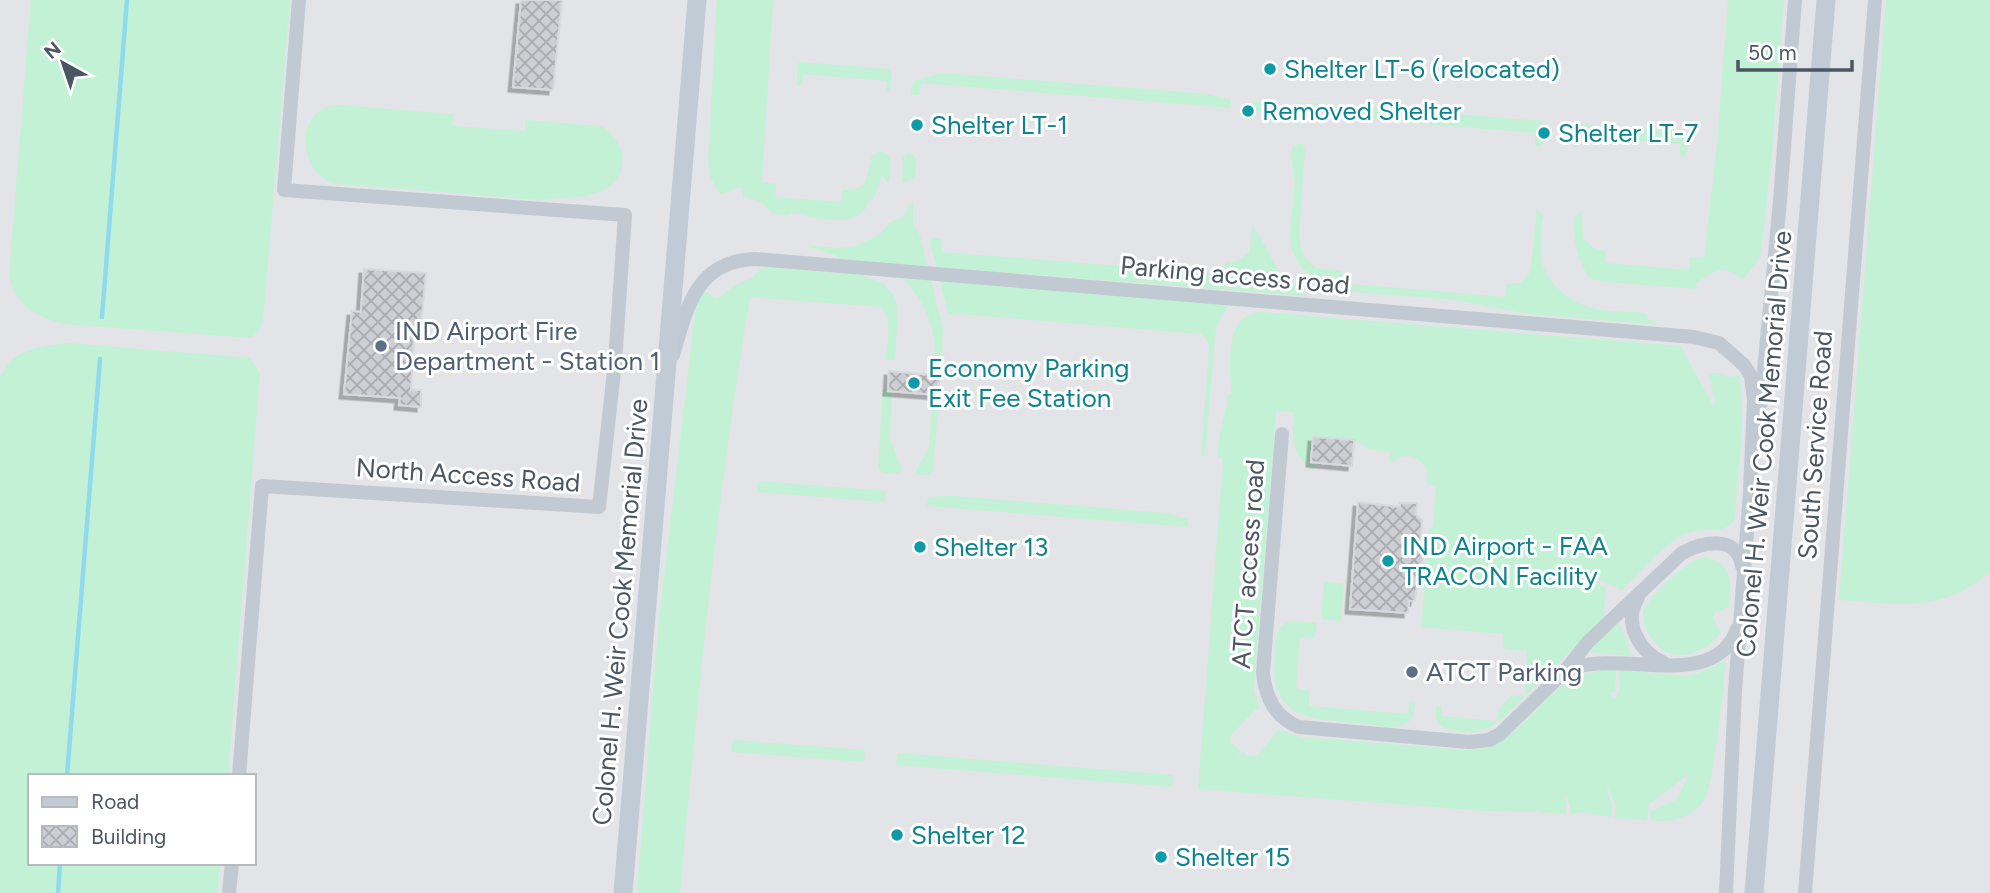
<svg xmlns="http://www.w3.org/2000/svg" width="1990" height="893" font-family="Figtree,sans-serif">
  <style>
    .airport { fill: #e2e4e7; fill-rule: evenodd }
    .grass { fill: #c3f1d5 }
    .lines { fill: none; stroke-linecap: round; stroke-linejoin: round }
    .stream { stroke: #90daee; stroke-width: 4.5 }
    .building { fill: url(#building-cross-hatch); stroke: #d7d9de; stroke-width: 2; filter: url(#shadow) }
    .street { stroke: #c1cad2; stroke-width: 14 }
    .secondary { stroke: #c1cbd6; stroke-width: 19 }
    .culture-dot { fill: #0f9aa8; stroke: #fff; stroke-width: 2.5 }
    .service-dot { fill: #5c6f8a; stroke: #fff; stroke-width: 2.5 }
    .labels { text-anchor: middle; stroke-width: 6; stroke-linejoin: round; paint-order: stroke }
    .culture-label { font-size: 26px; fill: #0d838f; stroke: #fff; text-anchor: start }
    .street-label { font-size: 26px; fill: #4a5661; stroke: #fff }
    .service-label { font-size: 26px; fill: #4e5e75; stroke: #fff; text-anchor: start }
  </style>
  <defs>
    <pattern id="building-cross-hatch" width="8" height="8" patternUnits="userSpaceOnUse" patternTransform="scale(1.75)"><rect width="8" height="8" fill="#cdcfd5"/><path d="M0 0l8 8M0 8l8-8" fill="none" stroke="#a8abb0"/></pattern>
    <filter id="shadow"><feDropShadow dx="-4.5" dy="4.5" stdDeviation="0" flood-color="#0004"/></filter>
  </defs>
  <rect width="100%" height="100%" fill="#f5f3f3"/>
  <path class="airport" d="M0,0h1990v893h-1990zM30,776h224v87h-224z"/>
  <g class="grass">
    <path d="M31,0h259l-26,310 -2,15 -10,13 -188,-14c-28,-7 -50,-19 -55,-50z"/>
    <path d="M717,0h56l-11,182 14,2 -1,13 66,5 1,-12h11l12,-6 7,-29 10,-4 8,5 1,16 -3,11 -6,-8 -9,26 -4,-2c-6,29 -40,20 -62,18l-1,-2 -16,-2 -1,2 -16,-1 -10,-11 -20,-7v-6l-3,-3 -18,7 -4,-2 -8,-16 -2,-17z"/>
    <path d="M1728,0h56l-13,164 -10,88 -3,9 -15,18c-21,-15 -25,-9 -46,3l-1,4 2,3 -94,-7 -15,-4c-11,-19 -17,-39 -15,-61l8,-6 1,27 11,10 11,3v12l84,7 1,-13 14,1 13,-114z"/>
    <path d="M1886,0h104v571c-46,43 -94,33 -151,29z"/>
    <polygon points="800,62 889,69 892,73 890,91 886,93 887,81 803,74 802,85 797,86 797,65"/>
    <polygon points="938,74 955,74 1206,94 1231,100 1231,108 921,83 919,95 911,95 911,88 915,81"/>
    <polygon points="1269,99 1278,102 1276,122 1274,124 1269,122 1269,112 1252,110 1253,102"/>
    <polygon points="1297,102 1543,121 1541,146 1535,145 1535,133 1305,114 1301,114 1300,124 1297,126 1293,122 1295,103"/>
    <path d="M340,105l113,9v12l72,5v-11l73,6 7,2 12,13 6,13 -1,14 -5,12 -12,10 -19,6 -46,4 -209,-17c-36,-17 -35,-77 9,-78z"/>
    <polygon points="1579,124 1685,132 1688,135 1686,155 1684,157 1680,156 1680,144 1579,136 1576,148 1573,147 1575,127"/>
    <path d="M1298,144h4l3,5 -6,86 2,15 6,10 9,8 26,3v12l163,14 1,-13 14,-1 9,-9 2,-7 6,-59 7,8c-4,10 -2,17 -3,27 -1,19 2,27 13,41 25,30 55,26 92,29l2,6 12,6 -131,-11 -73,-14 -115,-9 -21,-8 -18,-15 -10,-17 -2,-17 5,-51 -4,-29 2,-8z"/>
    <polygon points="908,153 913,154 916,159 915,178 902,183 903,157"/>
    <polygon points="913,203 913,224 920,235 927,266 840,260 837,256 804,245 838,248 857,246 879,235 890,222 904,216 909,205"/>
    <polygon points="1253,224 1280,274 1306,294 1305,296 1229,290 1232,262 1241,259 1249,252"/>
    <polygon points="932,238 942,239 941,252 1223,274 1225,262 1230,262 1228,290 937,267 930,243"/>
    <path d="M763,267l100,8 21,9 10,12 4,12 -3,52h-10c2,-17 9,-41 -5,-53l-130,-10c-33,198 -52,396 -70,596h-43l21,-265 38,-323 8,-14 11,7 4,-1 20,-14 11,-4z"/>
    <path d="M907,278l24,2 12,50 -2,46 -6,-1c2,-40 -3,-63 -30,-95z"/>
    <polygon points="940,281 1226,304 1228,306 1216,327 1205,456 1201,457 1201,454 1209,348 1208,342 1201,334 960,314 951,315 948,313"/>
    <path d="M1262,312l419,34 33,62 1,-9 -7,-26h15l5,4 11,-1c9,39 -3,100 -4,142 -9,18 -28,9 -45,14 -23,7 -50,41 -68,58l-34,-15v8l2,-1 15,5 -1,32 -60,58 -5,-2 2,5c-15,14 -36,40 -53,48 -9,4 -18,4 -27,3 -5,0 -11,0 -16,-3 -10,-5 -10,-14 -8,-23l4,2v9l56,5 3,-14 11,-11 14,-1 2,-44 -21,-2 -3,-3v-12l-82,-7 8,-98 4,-4 3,-39 -9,-2c5,-24 -20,-37 -37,-20l-1,-12 -20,-3 -15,-9 -40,-3 -3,25 4,1 -1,7c-23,-14 -22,-34 -20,-58l-18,-1 -21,263 -1,15 6,20h-4l-26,27 1,7 10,8 -6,8 8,-7 5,4 10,-1 21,-26 20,8 168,13c65,0 73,-83 149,-80l-1,21 -5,2 3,6c10,-7 7,-18 5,-29l67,6 14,-3 26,-12c0,21 -12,126 -21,139 -11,17 -34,24 -53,20v-9l25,-11 14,-27 -41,31 -2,16 -32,-2 1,-11 -8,-19 -1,2 5,16 -1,11 -35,-5 -1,3h-3l-6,-20v19l-26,-2 -1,-3 -3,3 -49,-1 -289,-22 25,-329 -6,-4c1,-21 9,-41 11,-62h3l1,-17h-2c1,-27 -3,-62 32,-65z"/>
    <path d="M69,343l181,15 10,15 -32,403h-198v87h190l-2,30h-218v-517c4,-4 6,-10 10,-14 15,-15 39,-17 59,-19z"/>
    <polygon points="883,389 892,391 890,439 902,470 898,474 883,473 878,468"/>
    <polygon points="933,395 939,396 933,469 930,475 917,475 916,470 929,448"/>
    <polygon points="758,481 886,491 885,502 757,492"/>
    <polygon points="953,496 1167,513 1187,519 1188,527 926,506 929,497"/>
    <path d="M1705,557c27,5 27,27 24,50l-14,6 -2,5 8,15c-19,24 -53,33 -71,3 -5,-9 -8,-17 -6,-27 10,-16 42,-49 61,-52z"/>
    <polygon points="1324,582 1344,583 1341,621 1321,619"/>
    <path d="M1291,621l26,2 -2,14 -15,1 -4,50 13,3v15l99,8 2,-11 3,-2 2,2c-1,9 -2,19 -12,22 -11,5 -30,-1 -43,-2 -54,-4 -91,-4 -85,-72 1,-14 1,-25 16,-30z"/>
    <polygon points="1619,622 1632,656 1589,652 1589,650"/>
    <polygon points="733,740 865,750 864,762 731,752"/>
    <polygon points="897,753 1173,775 1172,787 896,765"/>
  </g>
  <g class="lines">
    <g class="stream">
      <polyline points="102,317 127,0"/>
      <polyline points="67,776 100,359"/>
      <polyline points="58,893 60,863"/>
    </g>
  </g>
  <g class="building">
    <polygon points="521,0 562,0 553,90 513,87"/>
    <polygon points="364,269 426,273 420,334 414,334 411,390 421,390 421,407 399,405 400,398 344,394 352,311 361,312"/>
    <polygon points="889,371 940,376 938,395 888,391"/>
    <polygon points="1313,437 1354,440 1352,466 1311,462"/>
    <polygon points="1358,502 1400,507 1400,503 1417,503 1416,515 1422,520 1420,546 1424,546 1421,576 1418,575 1415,601 1409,601 1408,613 1350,609"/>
  </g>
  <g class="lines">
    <g class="street">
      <path d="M673,355c14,-48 23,-94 82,-96l939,78 25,6 25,22 7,11 3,24 -4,92 -15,199 -9,202"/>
      <polyline points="1761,403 1780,201 1795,0"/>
      <path d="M1282,434l-19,239c3,26 12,44 36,54l170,15 20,-2 11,-6 64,-62 24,-30 94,-89c21,-11 55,-19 60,13"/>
      <path d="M1638,598c-16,24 2,55 26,65"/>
      <path d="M1565,671c49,-25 149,24 172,-42"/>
      <polyline points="239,776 262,486 599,507 615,362 625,215 284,190 299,0"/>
      <polyline points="229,893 232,863"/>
      <polyline points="1805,893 1875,0"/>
    </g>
    <g class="secondary">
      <polyline points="623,893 697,0"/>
      <polyline points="1754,893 1826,0"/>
    </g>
  </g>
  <g class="culture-dot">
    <circle cx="1270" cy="69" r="7"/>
    <circle cx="1248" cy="111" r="7"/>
    <circle cx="917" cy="125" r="7"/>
    <circle cx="1544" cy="133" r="7"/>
    <circle cx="914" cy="383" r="7"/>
    <circle cx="920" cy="547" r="7"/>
    <circle cx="1388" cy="561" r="7"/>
    <circle cx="897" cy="835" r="7"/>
    <circle cx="1161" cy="857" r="7"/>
  </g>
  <g class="service-dot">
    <circle cx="381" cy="346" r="7"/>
    <circle cx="1412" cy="672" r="7"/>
  </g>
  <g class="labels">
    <g class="culture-label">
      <text x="1284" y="78">Shelter LT-6 (relocated)</text>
      <text x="1262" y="120">Removed Shelter</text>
      <text x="931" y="134">Shelter LT-1</text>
      <text x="1558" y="142">Shelter LT-7</text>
      <text x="928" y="377">Economy Parking<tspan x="928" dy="30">Exit Fee Station</tspan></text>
      <text x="1402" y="555">IND Airport - FAA<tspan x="1402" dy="30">TRACON Facility</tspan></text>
      <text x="934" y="556">Shelter 13</text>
      <text x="911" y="844">Shelter 12</text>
      <text x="1175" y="866">Shelter 15</text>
    </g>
    <g class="street-label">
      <text transform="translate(1235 275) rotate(5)" y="9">Parking access road</text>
      <text transform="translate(1764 444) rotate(-85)" y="9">Colonel H. Weir Cook Memorial Drive</text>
      <text transform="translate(1815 445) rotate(-86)" y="9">South Service Road</text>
      <text transform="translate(468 475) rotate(4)" y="9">North Access Road</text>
      <text transform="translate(1248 564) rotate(-86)" y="9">ATCT access road</text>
      <text transform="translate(620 612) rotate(-85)" y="9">Colonel H. Weir Cook Memorial Drive</text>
    </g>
    <g class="service-label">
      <text x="395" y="340">IND Airport Fire<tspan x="395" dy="30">Department - Station 1</tspan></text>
      <text x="1426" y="681">ATCT Parking</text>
    </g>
  </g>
  <rect x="28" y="774" width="228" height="91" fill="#ffffff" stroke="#b7bbc0" stroke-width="2"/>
  <rect x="42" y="797" width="35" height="10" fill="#c1cbd6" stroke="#b7bbc0" stroke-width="2"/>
  <text x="91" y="809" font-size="21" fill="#4a5661">Road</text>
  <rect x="42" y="826" width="35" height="21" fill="url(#building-cross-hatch)" stroke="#b7bbc0" stroke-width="2"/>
  <text x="91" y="844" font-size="21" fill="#4a5661">Building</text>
  <g transform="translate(63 63) rotate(320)" stroke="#ffffff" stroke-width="5" paint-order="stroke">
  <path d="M0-5L12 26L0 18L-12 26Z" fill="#4a5661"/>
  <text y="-10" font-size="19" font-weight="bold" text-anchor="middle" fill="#4a5661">N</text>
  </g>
  <path d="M1738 60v10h114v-10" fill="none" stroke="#4a5661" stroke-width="3.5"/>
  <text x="1748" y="60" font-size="21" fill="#4a5661" stroke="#ffffff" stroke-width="5" paint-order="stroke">50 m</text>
</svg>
